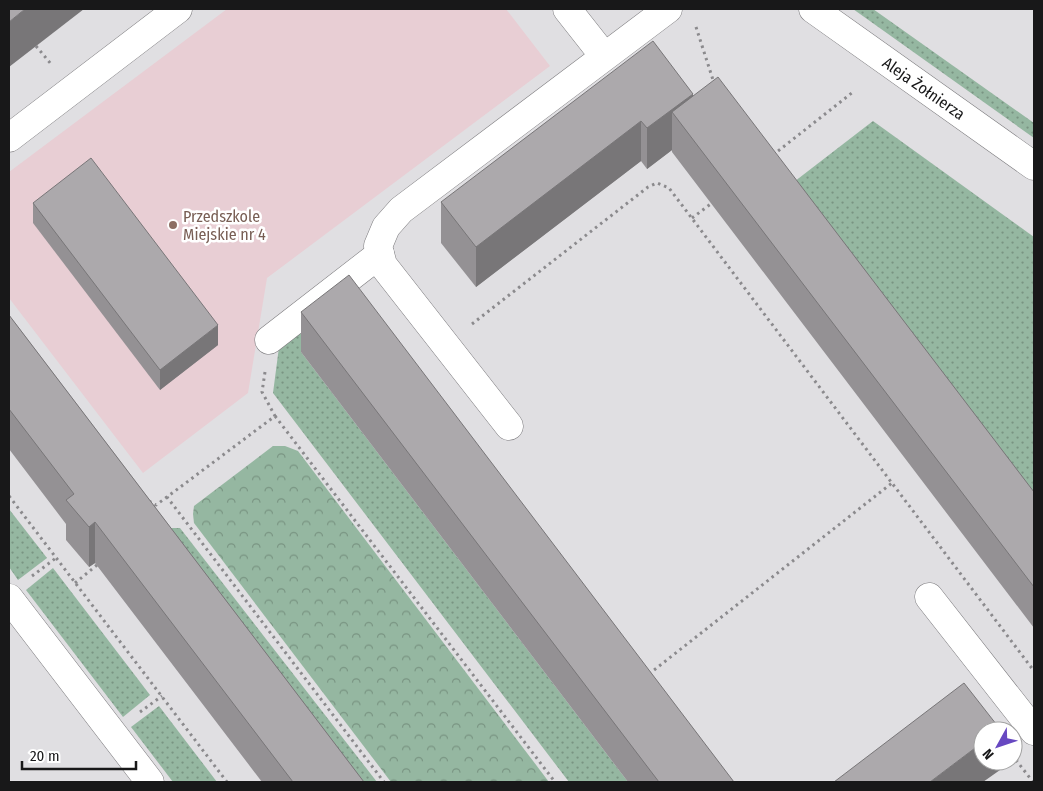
<svg xmlns="http://www.w3.org/2000/svg" width="1043" height="791" font-family="'Fira Sans Condensed',sans-serif">
  <style>
    .education { fill: #e8ced4 }
    .grass { fill: url(#grass-dots) }
    .forest { fill: url(#forest-crowns) }
    .lines { fill: none; stroke-linecap: round; stroke-linejoin: round }
    .minor-casing { stroke: #7c7b7e; stroke-width: 29 }
    .path { stroke: #8b8a8d; stroke-width: 3; stroke-dasharray: 2.5 4; stroke-linecap: butt }
    .minor { stroke: #fff; stroke-width: 28 }
    .wall { fill: #949194 }
    .shaded-wall { fill: #787678 }
    .building { fill: #aca9ac; stroke: #787678 }
    .education-dot { fill: #8d6e63; stroke: #fff; stroke-width: 2 }
    .labels { text-anchor: middle; stroke-width: 5; stroke-linejoin: round; paint-order: stroke }
    .street-label { font-size: 16px; fill: #181819; stroke: #fff }
    .education-label { font-size: 16px; fill: #785e54; stroke: #fff; text-anchor: start }
  </style>
  <defs>
    <pattern id="grass-dots" width="8" height="8" patternUnits="userSpaceOnUse" patternTransform="scale(1.25)"><rect width="8" height="8" fill="#95b7a1"/><path d="M2 2h.1M6 6h.1" fill="none" stroke="#799482" stroke-width="1.8" stroke-linecap="round"/></pattern>
    <pattern id="forest-crowns" width="20" height="18" patternUnits="userSpaceOnUse" patternTransform="scale(1.25)"><rect width="20" height="18" fill="#95b7a1"/><path d="M2 6a3 3 0 1 1 6 0M12 15a3 3 0 1 1 6 0" fill="none" stroke="#799482"/></pattern>
  </defs>
  <rect width="100%" height="100%" fill="#e0dfe2"/>
  <polygon class="education" points="227,9 506,9 550,66 267,278 248,393 143,473 9,298 9,172"/>
  <g class="grass">
    <polygon points="853,9 873,9 1034,123 1034,138"/>
    <polygon points="873,121 1034,237 1034,532 777,195"/>
    <polygon points="344,298 301,352 628,782 569,782 273,393 279,347"/>
    <polygon points="9,509 47,558 18,580 9,567"/>
    <polygon points="172,528 180,528 377,782 334,782 149,540"/>
    <polygon points="53,568 150,695 123,717 26,590"/>
    <polygon points="159,706 217,782 173,782 131,727"/>
  </g>
  <polygon class="forest" points="273,446 285,446 298,451 549,782 391,782 194,523 193,514 194,506"/>
  <g class="lines">
    <defs>
      <g id="minor">
        <polyline points="567,9 604,56"/>
        <polyline points="813,9 1034,166"/>
        <polyline points="9,138 178,9"/>
        <polyline points="269,340 380,254"/>
        <polyline points="509,426 383,265 378,246 386,227 401,210 668,9"/>
        <polyline points="929,597 1034,731"/>
        <polyline points="9,598 150,782"/>
      </g>
    </defs>
    <use href="#minor" class="minor-casing"/>
    <g class="path">
      <polyline points="696,27 714,83"/>
      <polyline points="36,46 51,64"/>
      <polyline points="773,155 853,92"/>
      <polyline points="692,218 712,203"/>
      <polyline points="472,324 648,187 657,183 669,188 1034,671"/>
      <polyline points="265,372 262,392 275,416 167,497 384,782"/>
      <polyline points="275,416 555,782"/>
      <polyline points="9,496 227,782"/>
      <polyline points="149,501 156,505 167,497"/>
      <polyline points="32,576 56,558"/>
      <polyline points="75,583 97,565"/>
      <polyline points="649,674 892,483"/>
      <polyline points="140,712 162,696"/>
      <polyline points="1016,760 1033,782"/>
    </g>
    <use href="#minor" class="minor"/>
  </g>
  <g class="wall">
    <polygon points="693,96 1034,492 1034,628 672,152 672,150 647,169 641,161 476,287 441,243 441,202"/>
    <polygon points="33,203 218,345 160,390 33,223"/>
    <polygon points="301,312 734,782 628,782 301,352"/>
    <polygon points="9,315 364,782 262,782 95,563 89,567 66,540 66,524 9,449"/>
  </g>
  <g class="shaded-wall">
    <polygon points="25,9 84,9 9,67 9,22"/>
    <polygon points="693,94 693,134 672,112 672,150 647,169 647,128"/>
    <polygon points="641,121 641,161 476,287 476,247"/>
    <polygon points="218,325 218,345 160,390 160,370"/>
    <polygon points="95,522 95,563 89,567 89,527"/>
    <polygon points="983,742 983,761 1000,761 1000,770 983,782 930,782"/>
  </g>
  <g class="building">
    <polygon points="9,9 25,9 9,22"/>
    <polygon points="653,41 693,94 647,128 641,121 476,247 441,202"/>
    <polygon points="718,77 1034,492 1034,587 672,112"/>
    <polygon points="91,158 218,325 160,370 33,203"/>
    <polygon points="349,275 734,782 659,782 301,312"/>
    <polygon points="9,315 364,782 293,782 95,522 89,527 66,500 74,494 9,409"/>
    <polygon points="964,683 1000,729 998,731 983,731 983,742 930,782 834,782"/>
  </g>
  <circle class="education-dot" cx="173" cy="225" r="5"/>
  <g class="labels">
    <g class="street-label">
      <text transform="translate(924 88) rotate(35)" y="6">Aleja Żołnierza</text>
    </g>
    <g class="education-label">
      <text x="183" y="222">Przedszkole<tspan x="183" dy="18">Miejskie nr 4</tspan></text>
    </g>
  </g>
  <rect width="1043" height="791" fill="none" stroke="#181819" stroke-width="20"/>
  <g transform="translate(998 746) rotate(230)"><circle r="24" fill="#ffffff" stroke="#a3a3a3"/>
  <path d="M0-4L9 19L0 12L-9 19Z" fill="#6748c1"/>
  <text y="-8" font-size="14" font-weight="bold" text-anchor="middle" fill="#181819">N</text>
  </g>
  <path d="M22 761v8h114v-8" fill="none" stroke="#181819" stroke-width="2.5"/>
  <text x="30" y="761" font-size="15" fill="#181819" stroke="#ffffff" stroke-width="4" paint-order="stroke">20 m</text>
</svg>
